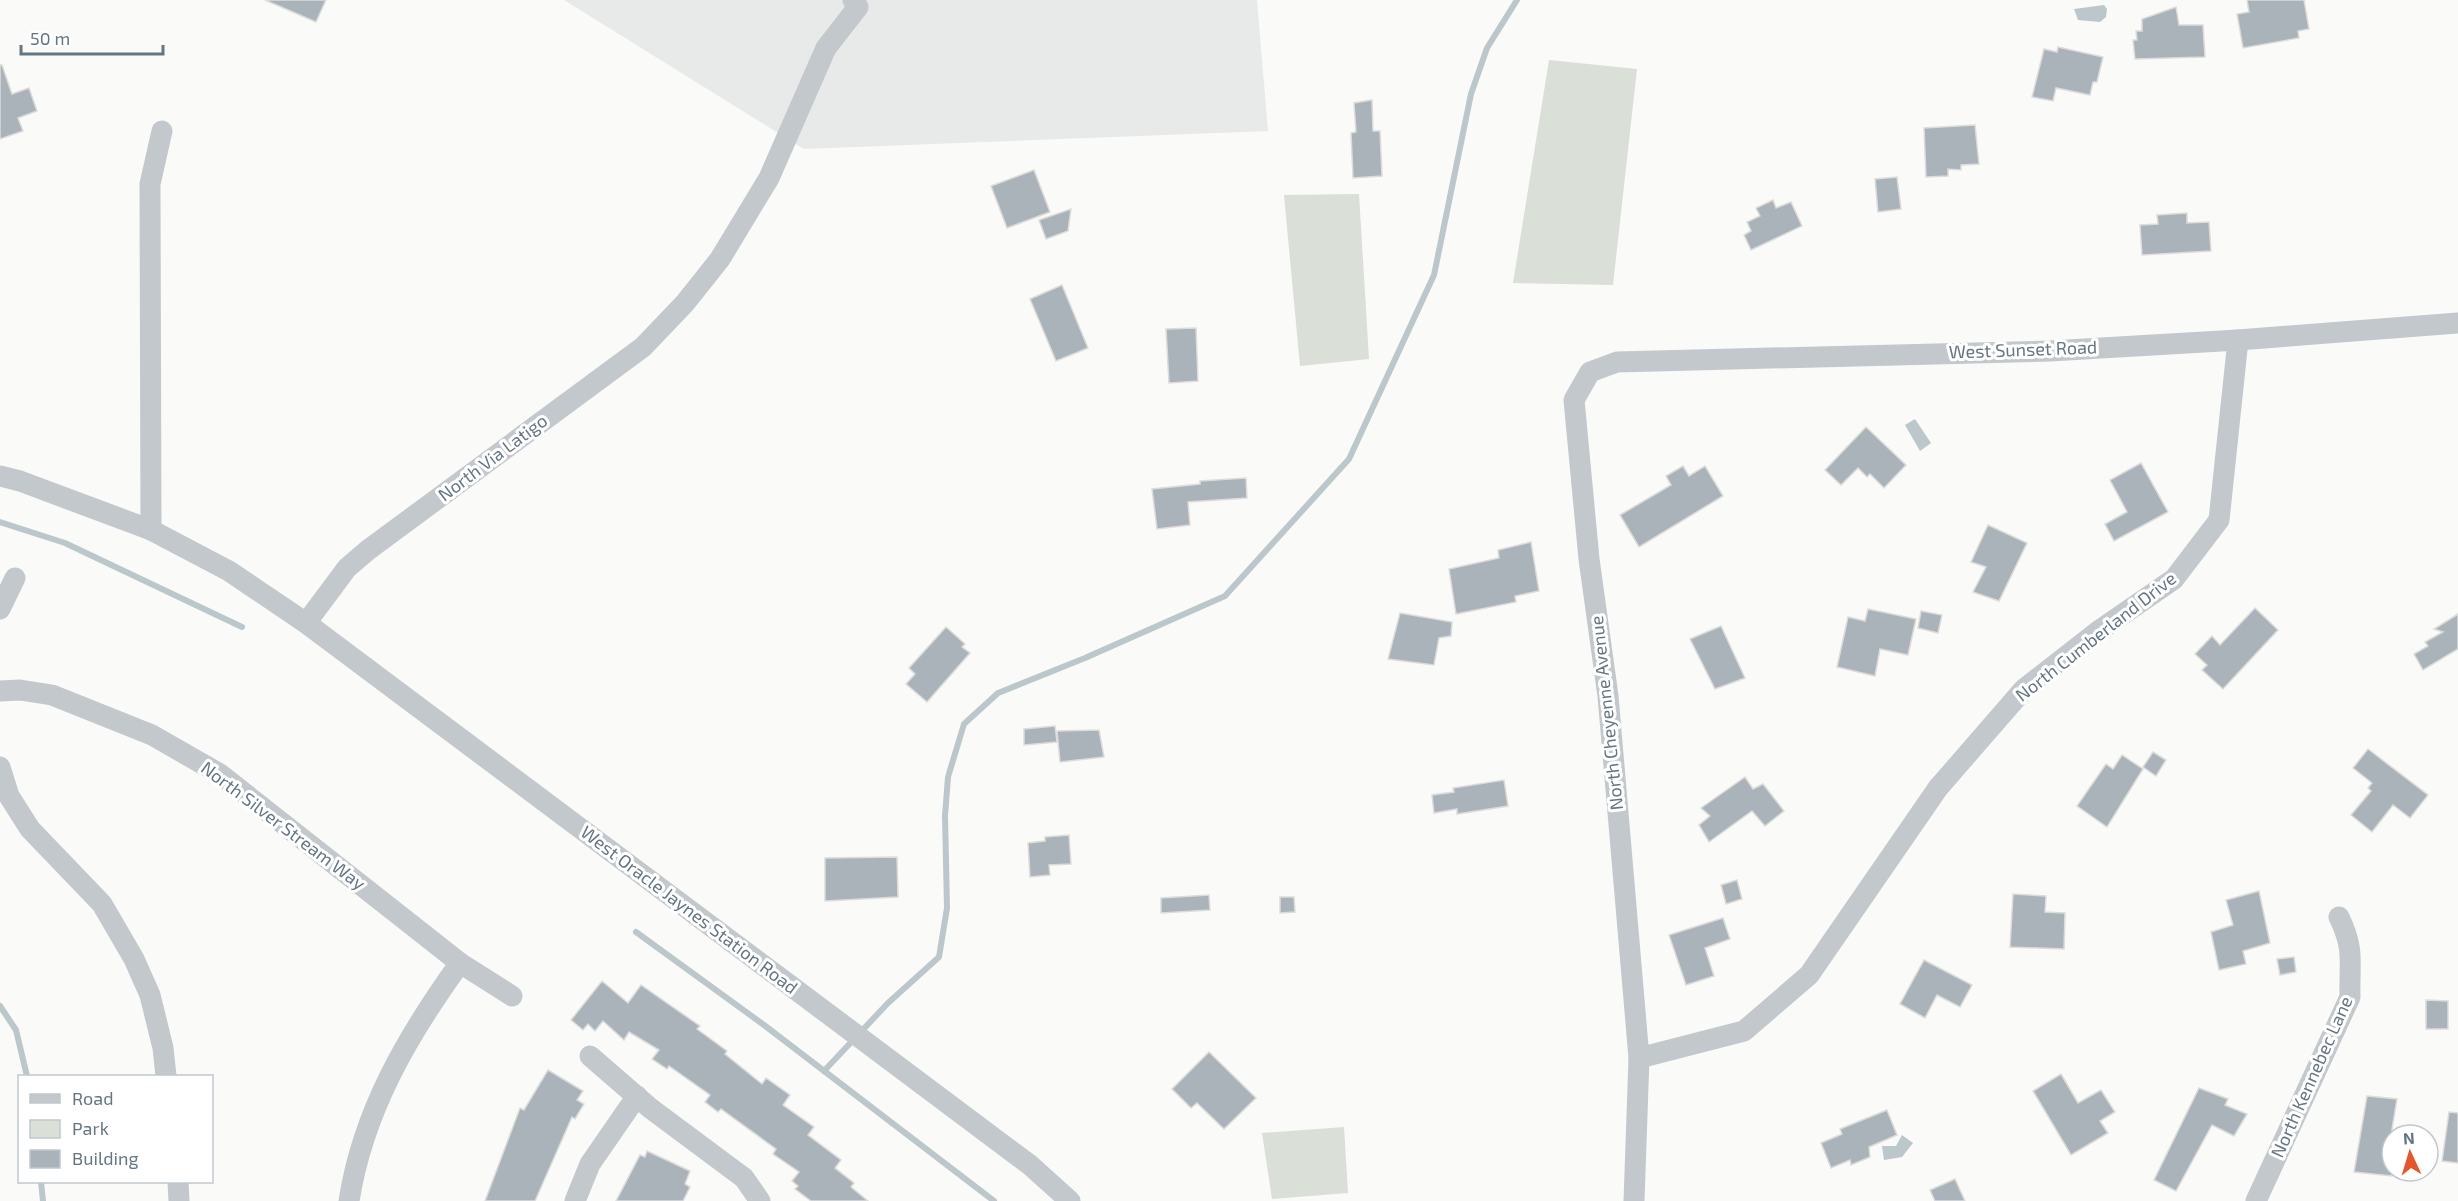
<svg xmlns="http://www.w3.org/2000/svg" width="2458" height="1201" font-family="'Exo 2',sans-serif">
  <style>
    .built { fill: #e8e9e9 }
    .green { fill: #dadfd7 }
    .water { fill: #bbc7cb }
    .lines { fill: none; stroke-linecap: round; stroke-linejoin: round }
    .stream { stroke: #bbc7cb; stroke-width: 6 }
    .building { fill: #aab3b9; stroke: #dcdcda; stroke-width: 1.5 }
    .minor { stroke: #c3c8cc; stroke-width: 21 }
    .labels { text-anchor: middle; stroke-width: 6; stroke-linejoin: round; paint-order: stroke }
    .street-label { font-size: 18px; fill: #657683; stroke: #fff }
  </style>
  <rect width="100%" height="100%" fill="#fafaf8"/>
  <polygon class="built" points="564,0 1257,0 1268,131 804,149"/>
  <g class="green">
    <polygon points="1549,60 1637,69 1613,285 1513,283"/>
    <polygon points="1359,194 1369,359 1300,366 1284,195"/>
    <polygon points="1344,1127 1348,1193 1272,1199 1262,1133"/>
  </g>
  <g class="water">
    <polygon points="2104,5 2107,9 2106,17 2100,22 2078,20 2074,9"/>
    <polygon points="1915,419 1931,443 1920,451 1905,425"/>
    <polygon points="1902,1135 1913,1143 1902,1157 1884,1160 1882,1146 1896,1146"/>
  </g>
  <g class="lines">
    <g class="stream">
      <polyline points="0,522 65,543 242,627"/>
      <polyline points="636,932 764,1025 994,1201"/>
      <polyline points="0,1006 16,1030 27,1076"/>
      <polyline points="824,1071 888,1003 939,957 947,908 945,816 948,777 964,724 998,693 1085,658 1225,596 1349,459 1434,275 1471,94 1487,48 1517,0"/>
      <polyline points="41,1182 43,1201"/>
    </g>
  </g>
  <g class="building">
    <polygon points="265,0 326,0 316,22"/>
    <polygon points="2247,0 2304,0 2309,29 2298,31 2299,38 2243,48 2237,14 2249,12"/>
    <polygon points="2176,7 2179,25 2203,25 2205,57 2135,59 2133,40 2137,40 2136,31 2142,31 2142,19"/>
    <polygon points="2058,47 2103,57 2097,82 2093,82 2090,95 2056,88 2053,101 2032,97 2044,49 2057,52"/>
    <polygon points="0,65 2,65 12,94 29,88 37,111 18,118 23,131 0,139"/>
    <polygon points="1372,100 1373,131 1380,131 1382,176 1353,178 1351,133 1356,132 1354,103"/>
    <polygon points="1975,125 1979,164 1961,165 1961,170 1948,169 1948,176 1926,177 1924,128"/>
    <polygon points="1034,170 1050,212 1007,228 991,186"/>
    <polygon points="1897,177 1901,209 1878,212 1875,179"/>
    <polygon points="1773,200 1776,208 1791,202 1802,226 1751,250 1744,235 1751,231 1747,222 1760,216 1756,208"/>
    <polygon points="1071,209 1068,231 1046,239 1039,220"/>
    <polygon points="2187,213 2187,223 2209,222 2211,251 2142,255 2140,225 2158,224 2157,215"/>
    <polygon points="1062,285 1088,348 1056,361 1030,299"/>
    <polygon points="1196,328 1198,381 1169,383 1166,329"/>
    <polygon points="1866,427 1906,465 1884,488 1870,474 1867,477 1858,468 1841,485 1825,470"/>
    <polygon points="2141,463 2168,512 2114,541 2105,524 2127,512 2110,480"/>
    <polygon points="1683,466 1689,476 1705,466 1723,496 1639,547 1620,515 1671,485 1666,476"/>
    <polygon points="1246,478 1247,498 1188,502 1190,525 1157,529 1152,489 1200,484 1200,481"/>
    <polygon points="1988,525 2027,543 1999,601 1973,592 1986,567 1971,562"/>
    <polygon points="1531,542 1539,591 1515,596 1516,602 1456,614 1449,569 1499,558 1498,550"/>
    <polygon points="2255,608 2278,630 2223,689 2202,670 2207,665 2195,654 2212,636 2220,645"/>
    <polygon points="1868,609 1916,619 1908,655 1880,649 1875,676 1837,667 1848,617 1865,621"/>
    <polygon points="1921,611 1942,615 1938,633 1918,628"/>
    <polygon points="1400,613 1452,622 1451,636 1439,638 1434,665 1388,659"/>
    <polygon points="2458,614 2458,649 2423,670 2414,654 2428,646 2425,642 2443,632 2434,629"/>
    <polygon points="1721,626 1745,678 1715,689 1690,639"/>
    <polygon points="946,627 965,644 962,647 970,653 927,702 906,684 915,674 909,668"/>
    <polygon points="1055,726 1057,742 1024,745 1024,729"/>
    <polygon points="1099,730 1104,757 1060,762 1057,731"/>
    <polygon points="2368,749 2428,795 2410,818 2393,805 2372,832 2351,815 2371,791 2368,788 2372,783 2353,768"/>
    <polygon points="2153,752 2166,760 2156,776 2143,767"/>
    <polygon points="2122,755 2143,769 2107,827 2077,806 2106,764 2113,769"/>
    <polygon points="1745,777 1753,789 1763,784 1784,811 1765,826 1752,811 1709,842 1699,825 1710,816 1701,808"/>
    <polygon points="1504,780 1508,806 1457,814 1457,809 1434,813 1432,795 1454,792 1453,788"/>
    <polygon points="1069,835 1071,864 1049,865 1050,875 1030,877 1028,843 1045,841 1045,837"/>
    <polygon points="897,857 898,897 825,901 825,858"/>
    <polygon points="1737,880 1742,899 1726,904 1721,885"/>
    <polygon points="2259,891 2270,943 2243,951 2246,964 2219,970 2211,932 2233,925 2226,900"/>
    <polygon points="2013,894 2046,896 2045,912 2065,913 2064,949 2010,947"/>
    <polygon points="1209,895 1210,910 1161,913 1161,898"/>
    <polygon points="1280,897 1294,897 1295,912 1280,913"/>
    <polygon points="1723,918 1730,939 1705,948 1714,976 1686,985 1669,935"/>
    <polygon points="2294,957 2296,972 2280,975 2277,959"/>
    <polygon points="1924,960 1972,985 1960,1007 1937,995 1925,1018 1900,1004"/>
    <polygon points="602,981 628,1003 641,985 700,1026 697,1029 727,1051 725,1054 762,1084 766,1078 790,1095 783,1105 814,1127 808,1135 841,1160 835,1168 854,1183 851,1187 868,1201 811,1201 795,1189 798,1186 792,1181 799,1172 773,1154 776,1149 721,1109 718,1112 705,1102 710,1095 669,1066 667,1069 652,1059 659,1050 629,1032 624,1040 603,1021 595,1031 588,1024 583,1030 571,1020"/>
    <polygon points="2426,1000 2448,1001 2448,1029 2426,1029"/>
    <polygon points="1209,1052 1256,1098 1224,1129 1197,1103 1191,1108 1172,1089"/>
    <polygon points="548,1070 583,1091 577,1100 584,1104 575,1119 572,1117 535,1201 485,1201 520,1108 524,1110"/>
    <polygon points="2061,1074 2078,1103 2101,1090 2115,1112 2100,1121 2108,1133 2071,1155 2033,1091"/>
    <polygon points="2199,1088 2228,1099 2225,1105 2247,1114 2234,1136 2212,1125 2176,1191 2154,1180"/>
    <polygon points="2367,1096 2397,1099 2392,1129 2392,1176 2354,1172"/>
    <polygon points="1887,1110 1897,1135 1869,1147 1870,1157 1851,1165 1850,1160 1831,1168 1821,1143 1842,1134 1840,1129"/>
    <polygon points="2449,1112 2458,1113 2458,1163 2442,1161"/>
    <polygon points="647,1151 690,1171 685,1184 690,1187 683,1201 616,1201 640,1155 645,1157"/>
    <polygon points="1955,1179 1965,1201 1935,1201 1930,1190"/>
  </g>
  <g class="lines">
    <g class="minor">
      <polyline points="0,476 20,481 151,530 229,571 306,623 1030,1165 1070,1201"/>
      <polyline points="151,530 150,184 162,131"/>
      <polyline points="0,609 15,578"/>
      <polyline points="306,623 347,568 368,550 643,347 685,303 720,259 769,178 826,48 858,7 853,0"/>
      <polyline points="0,691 20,690 52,695 152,735 220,774 460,963 512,996"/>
      <polyline points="0,767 9,796 30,829 102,904 134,959 150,995 163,1048 166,1076"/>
      <polyline points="590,1056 650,1108 744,1178 760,1201"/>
      <polyline points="1639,1058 1744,1031 1809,975 1938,788 2024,689 2097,632 2174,579 2219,520 2238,340"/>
      <polyline points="178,1182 179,1201"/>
      <path d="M349,1201c14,-90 59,-166 111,-238"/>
      <polyline points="575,1201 590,1164 637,1096"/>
      <polyline points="1634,1201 1639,1058 1608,696 1589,559 1574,400 1590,372 1617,362 2050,351 2238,340 2458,323"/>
      <path d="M2256,1201l94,-204c-1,-35 5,-47 -11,-80"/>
    </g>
  </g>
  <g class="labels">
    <g class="street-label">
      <text transform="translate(2023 350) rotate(-2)" y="6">West Sunset Road</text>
      <text transform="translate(493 458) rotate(-37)" y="6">North Via Latigo</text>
      <text transform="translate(2096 637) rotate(-38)" y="6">North Cumberland Drive</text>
      <text transform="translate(1607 713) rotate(-96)" y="6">North Cheyenne Avenue</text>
      <text transform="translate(283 826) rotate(37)" y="6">North Silver Stream Way</text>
      <text transform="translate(689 910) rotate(37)" y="6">West Oracle Jaynes Station Road</text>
      <text transform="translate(2312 1077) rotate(-66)" y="6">North Kennebec Lane</text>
    </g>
  </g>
  <rect x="18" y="1075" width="195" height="108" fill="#ffffff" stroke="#c1c8cd" stroke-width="1.5"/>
  <rect x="30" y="1094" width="30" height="9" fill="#c3c8cc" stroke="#c1c8cd" stroke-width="1.5"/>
  <text x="72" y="1105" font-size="18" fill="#657683">Road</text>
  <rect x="30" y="1120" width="30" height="18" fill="#dadfd7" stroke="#c1c8cd" stroke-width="1.5"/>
  <text x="72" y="1135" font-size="18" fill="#657683">Park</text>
  <rect x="30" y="1150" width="30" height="18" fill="#aab3b9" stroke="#c1c8cd" stroke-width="1.5"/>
  <text x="72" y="1165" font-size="18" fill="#657683">Building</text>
  <g transform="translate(2410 1153) rotate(356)"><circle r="28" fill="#ffffff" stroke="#c1c8cd" stroke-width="1.5"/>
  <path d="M0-4.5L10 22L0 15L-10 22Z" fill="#e4572e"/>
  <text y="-9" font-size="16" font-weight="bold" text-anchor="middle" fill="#657683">N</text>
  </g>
  <path d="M21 45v9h142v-9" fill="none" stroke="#657683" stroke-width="3"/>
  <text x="30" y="45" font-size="18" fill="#657683" stroke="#ffffff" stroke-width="4.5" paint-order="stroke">50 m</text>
</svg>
